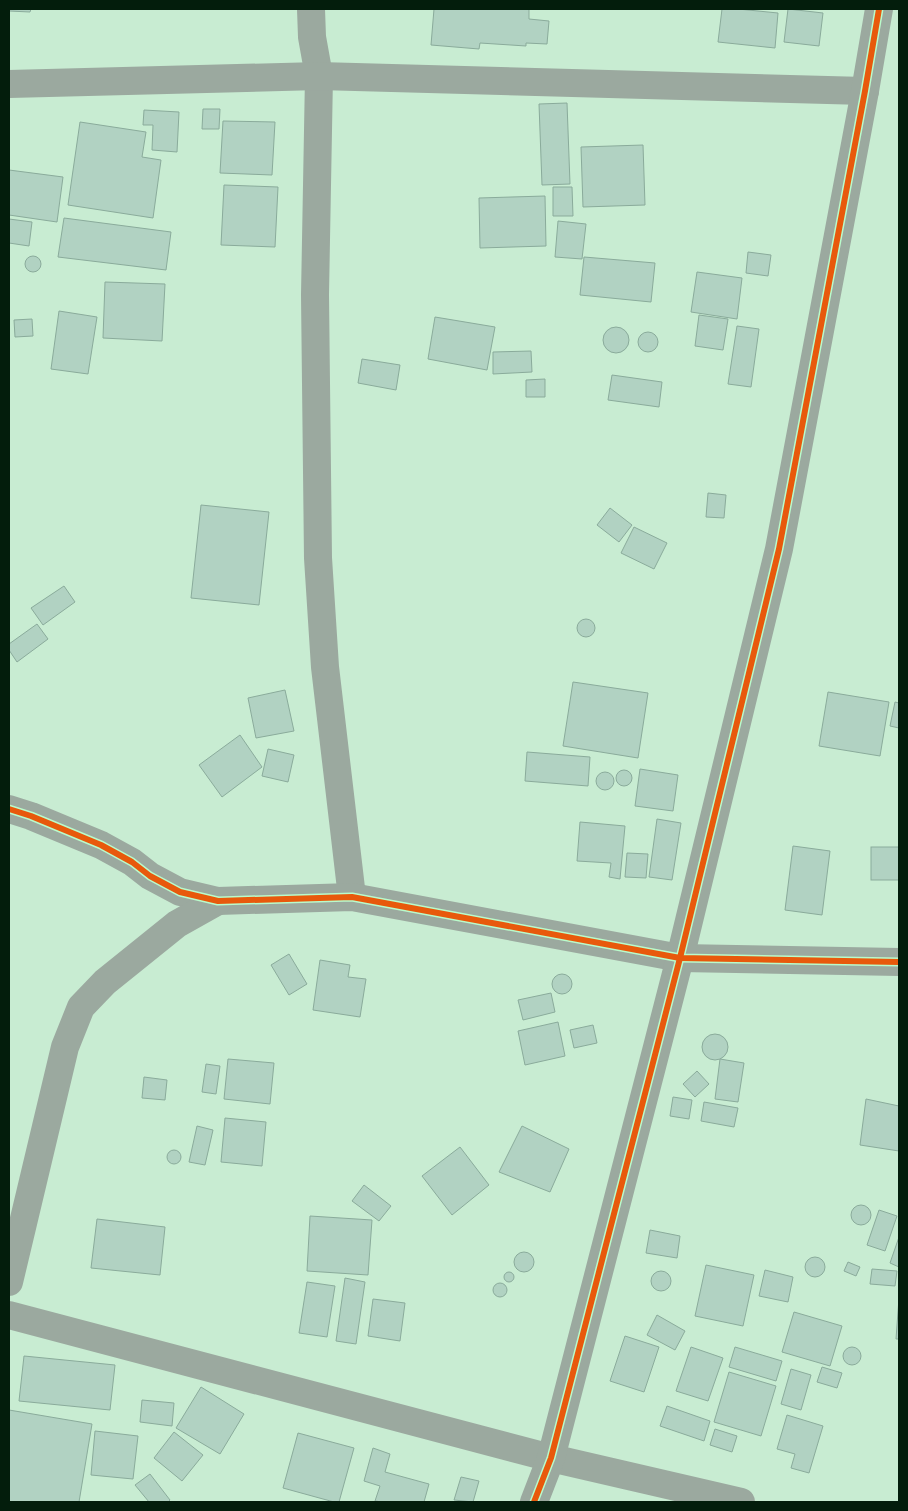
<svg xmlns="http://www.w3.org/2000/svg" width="908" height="1511" font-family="Merriweather,serif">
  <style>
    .building { fill: #b1d2c2; stroke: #8aab9b }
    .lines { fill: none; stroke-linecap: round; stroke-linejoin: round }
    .minor { stroke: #9ba99f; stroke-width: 28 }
    .cycleway-casing { stroke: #b9fbcb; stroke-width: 9 }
    .cycleway { stroke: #e8590c; stroke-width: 6 }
  </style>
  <rect width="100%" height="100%" fill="#c8ecd2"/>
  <g class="building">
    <polygon points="9,9 31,9 30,12 9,11"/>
    <polygon points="434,9 529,9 529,19 549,21 547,44 526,43 526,46 480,43 479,49 431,45"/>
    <polygon points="722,9 738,9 778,13 775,48 718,42"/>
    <polygon points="788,9 823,13 819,46 784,42"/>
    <polygon points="567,103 570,184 542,185 539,104"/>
    <polygon points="203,109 220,109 219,129 202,129"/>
    <polygon points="144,110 179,112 177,152 152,150 153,125 143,125"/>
    <polygon points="223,121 275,122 272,175 220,173"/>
    <polygon points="80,122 146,132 142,157 161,160 153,218 68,205"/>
    <polygon points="643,145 645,205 583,207 581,147"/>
    <polygon points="9,170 63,177 57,222 9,215"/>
    <polygon points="224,185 278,187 275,247 221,245"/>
    <polygon points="553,187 572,187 573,216 553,216"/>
    <polygon points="545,196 546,246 480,248 479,198"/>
    <polygon points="64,218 171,232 166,270 58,257"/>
    <polygon points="9,219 32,222 29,246 9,243"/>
    <polygon points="558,221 586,224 582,259 555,257"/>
    <polygon points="748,252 771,255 768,276 746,273"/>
    <circle cx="33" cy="264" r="8"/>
    <polygon points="584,257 655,263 651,302 580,295"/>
    <polygon points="697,272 742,278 737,319 691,312"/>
    <polygon points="105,282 165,284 162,341 103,338"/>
    <polygon points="59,311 97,317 88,374 51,369"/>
    <polygon points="699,315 728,319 723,350 695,346"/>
    <polygon points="435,317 495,327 487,370 428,359"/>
    <polygon points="32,319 33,336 15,337 14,320"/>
    <polygon points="737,326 759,329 751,387 728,384"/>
    <circle cx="616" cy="340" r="13"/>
    <circle cx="648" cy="342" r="10"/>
    <polygon points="531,351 532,372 493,374 493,352"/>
    <polygon points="362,359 400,365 396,390 358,383"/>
    <polygon points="612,375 662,382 659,407 608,400"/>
    <polygon points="545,379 545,397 526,397 526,380"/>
    <polygon points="708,493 726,495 724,518 706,517"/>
    <polygon points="201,505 269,512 259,605 191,598"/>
    <polygon points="610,508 632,525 619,542 597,525"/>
    <polygon points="634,527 667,543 654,569 621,553"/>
    <polygon points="64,586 75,602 43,625 31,608"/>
    <circle cx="586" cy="628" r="9"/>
    <polygon points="37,624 48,639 17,662 9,650 9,644"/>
    <polygon points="573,682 648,693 638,758 563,746"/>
    <polygon points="285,690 294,731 256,738 248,698"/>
    <polygon points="828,692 889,702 880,756 819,746"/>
    <polygon points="895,702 899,703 899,728 890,726"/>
    <polygon points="240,735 262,767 222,797 199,765"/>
    <polygon points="268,749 294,755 288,782 262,776"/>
    <polygon points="527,752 590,757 588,786 525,781"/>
    <polygon points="640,769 678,775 673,811 635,806"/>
    <circle cx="624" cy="778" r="8"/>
    <circle cx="605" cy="781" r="9"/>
    <polygon points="657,819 681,823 672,880 649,877"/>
    <polygon points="580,822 625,826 620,879 609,877 611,863 577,861"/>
    <polygon points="793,846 830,851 822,915 785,910"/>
    <rect x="871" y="847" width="28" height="33"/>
    <polygon points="627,853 648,854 646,878 625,877"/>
    <polygon points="289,954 307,984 289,995 271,965"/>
    <polygon points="320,960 350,965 348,977 366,979 360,1017 313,1010"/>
    <circle cx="562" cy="984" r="10"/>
    <polygon points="551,993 555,1012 523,1020 518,1000"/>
    <polygon points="558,1022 565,1056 525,1065 518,1031"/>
    <polygon points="593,1025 597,1043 574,1048 570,1030"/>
    <circle cx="715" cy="1047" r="13"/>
    <polygon points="228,1059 274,1063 270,1104 224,1099"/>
    <polygon points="720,1059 744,1063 738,1102 715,1099"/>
    <polygon points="206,1064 220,1066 216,1094 202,1092"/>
    <polygon points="697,1071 709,1084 695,1097 683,1084"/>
    <polygon points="144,1077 167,1080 165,1100 142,1098"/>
    <polygon points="673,1097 692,1100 689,1119 670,1116"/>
    <polygon points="866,1099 899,1106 899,1151 860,1145"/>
    <polygon points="704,1102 738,1108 734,1127 701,1121"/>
    <polygon points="225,1118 266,1122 262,1166 221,1162"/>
    <polygon points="197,1126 213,1130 205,1165 189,1162"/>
    <polygon points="522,1126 569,1149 550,1192 499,1172"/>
    <polygon points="460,1147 489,1185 452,1215 422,1176"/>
    <circle cx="174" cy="1157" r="7"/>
    <polygon points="364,1185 391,1206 379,1221 352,1201"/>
    <circle cx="861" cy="1215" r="10"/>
    <polygon points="879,1210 897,1216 885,1251 867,1245"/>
    <polygon points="310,1216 372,1220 368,1275 307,1271"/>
    <polygon points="97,1219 165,1227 160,1275 91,1268"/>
    <polygon points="650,1230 680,1236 677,1258 646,1253"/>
    <polygon points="899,1237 899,1267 890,1263"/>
    <circle cx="524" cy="1262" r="10"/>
    <circle cx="815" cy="1267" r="10"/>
    <polygon points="848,1262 860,1267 856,1276 844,1271"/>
    <polygon points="706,1265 754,1275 743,1326 695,1316"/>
    <polygon points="872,1269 897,1271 895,1286 870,1284"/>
    <polygon points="765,1270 793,1277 788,1302 759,1296"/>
    <circle cx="661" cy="1281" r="10"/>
    <circle cx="509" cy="1277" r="5"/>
    <polygon points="345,1278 365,1282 356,1344 336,1341"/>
    <polygon points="307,1282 335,1286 327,1337 299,1333"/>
    <circle cx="500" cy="1290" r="7"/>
    <polygon points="899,1298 899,1339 896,1339"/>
    <polygon points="373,1299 405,1303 400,1341 368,1336"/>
    <polygon points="794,1312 842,1326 830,1366 782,1352"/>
    <polygon points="657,1315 685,1331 675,1350 647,1335"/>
    <polygon points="625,1336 659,1347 644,1392 610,1381"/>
    <circle cx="852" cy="1356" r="9"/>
    <polygon points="691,1347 723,1358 708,1401 676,1391"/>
    <polygon points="735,1347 782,1361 776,1381 729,1367"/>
    <polygon points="24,1356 115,1365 110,1410 19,1401"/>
    <polygon points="822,1367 842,1373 837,1388 817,1382"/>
    <polygon points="791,1369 811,1375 801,1410 781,1404"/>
    <polygon points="729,1372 776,1386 761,1436 714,1422"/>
    <polygon points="201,1387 244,1414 220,1454 176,1428"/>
    <polygon points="142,1400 174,1403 172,1426 140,1422"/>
    <polygon points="667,1406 710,1421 704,1441 660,1426"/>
    <polygon points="9,1410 92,1424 79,1502 9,1502"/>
    <polygon points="787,1415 823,1426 809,1473 791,1468 795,1454 777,1449"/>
    <polygon points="715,1429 737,1436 732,1452 710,1445"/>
    <polygon points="95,1431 138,1436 133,1479 91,1475"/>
    <polygon points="174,1432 203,1455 182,1481 154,1458"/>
    <polygon points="298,1433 354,1448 339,1502 334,1502 283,1488"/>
    <polygon points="373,1448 390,1454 385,1472 429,1484 424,1502 382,1502 375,1501 380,1486 364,1481"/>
    <polygon points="150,1474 170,1500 168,1502 149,1502 135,1485"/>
    <polygon points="461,1477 479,1481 473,1502 454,1500"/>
  </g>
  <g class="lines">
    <g class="minor">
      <polyline points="311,9 312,37 319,76 315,295 318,558 325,667 352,897"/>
      <polyline points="9,84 319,76 865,91"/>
      <polyline points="9,809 31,816 101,845 132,862 150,876 180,892 218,901 352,897 680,958 899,962"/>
      <polyline points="9,1282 65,1047 81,1007 105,982 177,924 218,901"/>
      <polyline points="9,1315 551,1458 741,1502"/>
      <polyline points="534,1502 551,1458 680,958 779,549 865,91 879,9"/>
    </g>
    <defs>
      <g id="cycleway">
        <polyline points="9,809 31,816 101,845 132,862 150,876 180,892 218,901 352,897 680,958 899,962"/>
        <polyline points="534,1502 551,1458 680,958 779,549 865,91 879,9"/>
      </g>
    </defs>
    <use href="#cycleway" class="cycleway-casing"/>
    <use href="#cycleway" class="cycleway"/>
  </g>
  <rect width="908" height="1511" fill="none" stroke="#031d0c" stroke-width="20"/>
</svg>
